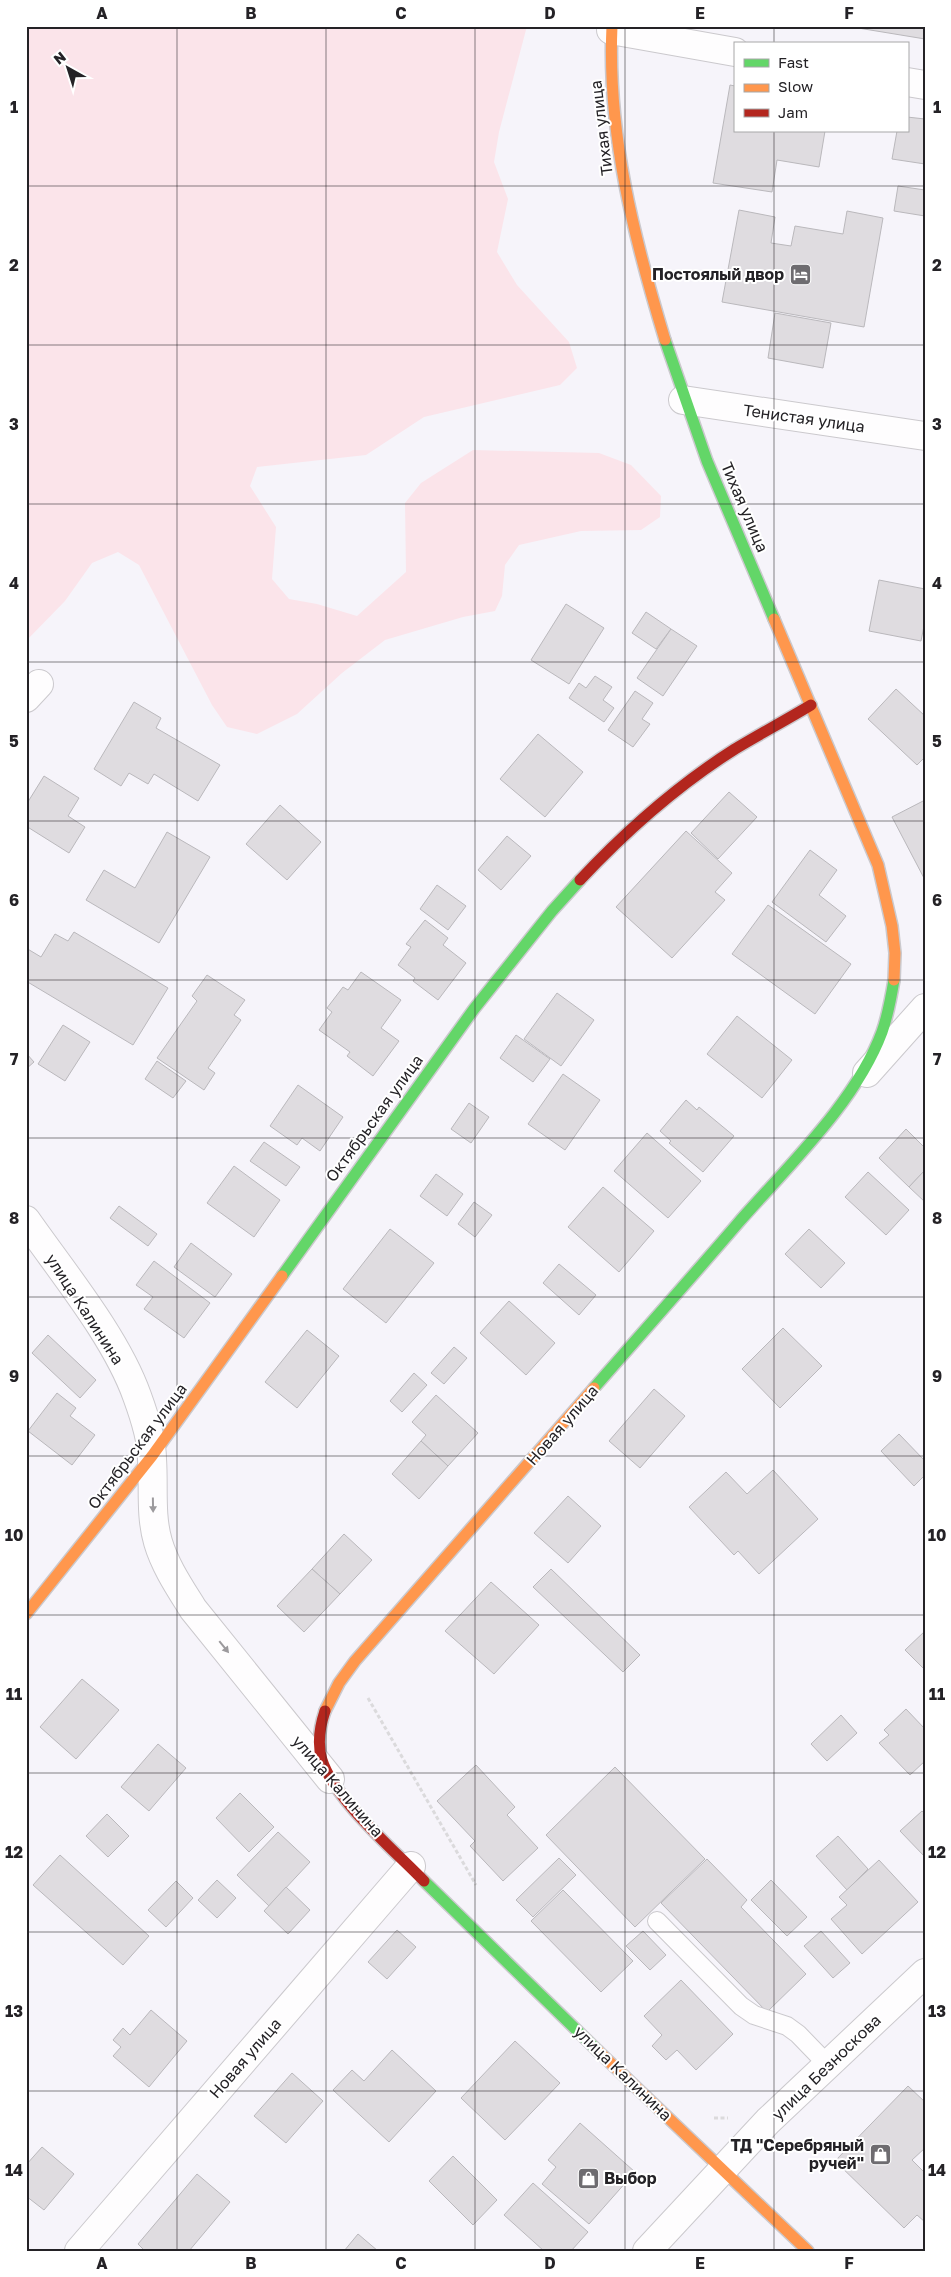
<svg xmlns="http://www.w3.org/2000/svg" width="951" height="2277" font-family="'Golos Text',sans-serif">
  <style>
    .green { fill: #fbe4ea }
    .building { fill: #dfdce0; stroke: #bab8bc }
    .lines { fill: none; stroke-linecap: round; stroke-linejoin: round }
    .lane-casing { stroke: #cbc9cd; stroke-width: 20 }
    .street-casing { stroke: #cbc9cd; stroke-width: 30 }
    .fast-casing { stroke: #cbc9cd; stroke-width: 14 }
    .slow-casing { stroke: #cbc9cd; stroke-width: 14 }
    .jam-casing { stroke: #cbc9cd; stroke-width: 14 }
    .path { stroke: #dbdadc; stroke-width: 3; stroke-dasharray: 4 2.5; stroke-linecap: butt }
    .lane { stroke: #fefdfe; stroke-width: 18 }
    .street { stroke: #fefdfe; stroke-width: 28 }
    .fast { stroke: #63d668; stroke-width: 11 }
    .slow { stroke: #ff974d; stroke-width: 11 }
    .jam { stroke: #b3261e; stroke-width: 11 }
    .oneway { fill: #9c9a9d }
    .grid { fill: none; stroke: #242226; stroke-width: 1; stroke-opacity: 0.55 }
    .labels { text-anchor: middle; stroke-width: 4; stroke-linejoin: round; paint-order: stroke }
    .street-label { font-size: 16px; fill: #242226; stroke: #fff }
    .poi-label { font-size: 16px; font-weight: bold; fill: #242226; stroke: #fff; text-anchor: end }
    .neatline { fill: none; stroke: #242226; stroke-width: 2 }
    .grid-label { font-size: 16px; text-anchor: middle; font-weight: bold; fill: #242226 }
  </style>
  <rect width="100%" height="100%" fill="#f6f4fa"/>
  <polygon class="green" points="26,26 527,26 499,132 494,162 508,199 497,252 517,285 569,342 577,368 560,385 424,417 366,455 257,467 250,486 276,527 272,579 289,599 317,604 357,616 406,572 405,503 421,483 473,450 599,453 631,465 661,496 660,517 641,530 581,531 519,545 505,565 502,596 495,611 463,617 385,640 342,673 297,714 257,734 227,727 212,705 139,565 118,552 92,563 65,601 26,641"/>
  <g class="building">
    <polygon points="846,26 925,26 925,39"/>
    <polygon points="730,85 735,86 735,131 825,131 819,167 777,160 772,192 713,183"/>
    <polygon points="907,117 925,119 925,164 892,159 897,131 907,131"/>
    <polygon points="898,186 925,190 925,216 894,211"/>
    <polygon points="739,210 775,217 771,243 791,246 795,226 843,234 847,211 883,218 864,327 722,302"/>
    <polygon points="775,313 831,323 823,368 768,358"/>
    <polygon points="879,580 925,589 925,621 921,641 869,631"/>
    <polygon points="566,604 604,628 569,684 531,660"/>
    <polygon points="646,612 671,629 656,649 632,633"/>
    <polygon points="671,629 697,646 663,696 637,678"/>
    <polygon points="595,676 612,687 603,700 614,708 604,722 569,698 579,683 586,688"/>
    <polygon points="896,689 925,716 925,757 917,765 868,719"/>
    <polygon points="635,691 653,703 642,719 650,724 633,747 608,730"/>
    <polygon points="134,702 161,718 156,728 220,765 198,801 154,774 148,784 129,773 121,786 94,769"/>
    <polygon points="538,734 583,772 545,817 500,779"/>
    <polygon points="44,776 79,798 68,816 85,827 69,853 26,826 26,805"/>
    <polygon points="729,792 757,817 718,859 691,833"/>
    <polygon points="925,800 925,880 892,817"/>
    <polygon points="280,805 321,842 287,880 246,844"/>
    <polygon points="686,831 732,873 715,892 725,900 672,958 616,907"/>
    <polygon points="167,832 210,857 159,943 86,900 104,870 135,888"/>
    <polygon points="507,836 531,856 501,890 478,870"/>
    <polygon points="810,850 837,870 819,895 846,916 826,942 772,902"/>
    <polygon points="437,885 466,906 448,930 420,909"/>
    <polygon points="768,905 851,964 815,1014 732,954"/>
    <polygon points="425,920 448,938 443,945 466,963 438,1000 413,981 415,978 398,965 411,947 406,944"/>
    <polygon points="74,932 168,988 133,1045 26,981 26,948 41,957 55,934 68,941"/>
    <polygon points="361,972 401,1000 381,1028 399,1041 373,1076 347,1056 350,1052 319,1030 332,1012 327,1008 343,987 348,990"/>
    <polygon points="207,975 245,1000 234,1015 241,1020 208,1068 215,1073 204,1090 157,1058 197,1001 192,996"/>
    <polygon points="557,993 594,1020 561,1066 524,1039"/>
    <polygon points="737,1016 792,1060 762,1098 707,1054"/>
    <polygon points="63,1025 90,1042 65,1081 38,1064"/>
    <polygon points="516,1035 550,1059 533,1082 500,1058"/>
    <polygon points="26,1053 34,1062 26,1069"/>
    <polygon points="157,1061 186,1081 173,1098 145,1079"/>
    <polygon points="563,1074 600,1100 565,1150 528,1124"/>
    <polygon points="298,1085 343,1117 320,1151 302,1138 297,1145 270,1126"/>
    <polygon points="686,1100 697,1110 699,1107 734,1136 703,1172 669,1143 671,1141 660,1131"/>
    <polygon points="469,1103 489,1117 471,1143 451,1129"/>
    <polygon points="906,1129 925,1148 925,1170 909,1187 879,1158"/>
    <polygon points="647,1133 701,1181 668,1218 614,1171"/>
    <polygon points="264,1142 300,1167 286,1186 250,1161"/>
    <polygon points="234,1166 280,1200 254,1237 207,1203"/>
    <polygon points="925,1170 925,1202 909,1187"/>
    <polygon points="868,1172 909,1210 886,1235 845,1197"/>
    <polygon points="436,1174 463,1194 447,1216 420,1196"/>
    <polygon points="603,1187 654,1231 619,1272 568,1227"/>
    <polygon points="474,1202 492,1215 475,1237 458,1224"/>
    <polygon points="119,1206 157,1234 148,1246 110,1218"/>
    <polygon points="390,1229 434,1263 386,1323 343,1289"/>
    <polygon points="809,1229 845,1263 821,1288 785,1254"/>
    <polygon points="191,1243 232,1274 215,1297 174,1267"/>
    <polygon points="154,1261 210,1303 184,1338 144,1309 153,1297 136,1285"/>
    <polygon points="559,1264 596,1295 579,1315 543,1283"/>
    <polygon points="509,1301 555,1343 526,1375 480,1333"/>
    <polygon points="783,1328 822,1366 780,1408 742,1369"/>
    <polygon points="307,1330 339,1356 297,1408 265,1382"/>
    <polygon points="48,1335 96,1380 80,1398 32,1353"/>
    <polygon points="454,1347 467,1358 444,1384 431,1373"/>
    <polygon points="414,1373 427,1385 402,1412 390,1401"/>
    <polygon points="654,1389 685,1416 640,1468 609,1441"/>
    <polygon points="57,1393 76,1408 70,1416 95,1435 72,1465 28,1431"/>
    <polygon points="436,1395 478,1433 448,1466 421,1441 426,1435 412,1422"/>
    <polygon points="899,1434 925,1461 925,1475 914,1486 881,1451"/>
    <polygon points="421,1441 448,1466 419,1499 392,1474"/>
    <polygon points="773,1470 818,1519 759,1574 738,1551 734,1555 689,1507 726,1472 747,1494"/>
    <polygon points="568,1496 601,1526 568,1563 534,1533"/>
    <polygon points="344,1534 372,1560 340,1594 312,1569"/>
    <polygon points="312,1569 340,1594 304,1632 277,1606"/>
    <polygon points="551,1569 640,1655 623,1672 533,1587"/>
    <polygon points="491,1582 539,1625 494,1674 445,1631"/>
    <polygon points="925,1631 925,1668 924,1669 905,1650"/>
    <polygon points="82,1679 119,1710 76,1759 40,1727"/>
    <polygon points="906,1709 925,1729 925,1761 910,1775 879,1743 889,1735 884,1730"/>
    <polygon points="841,1715 857,1733 827,1761 811,1744"/>
    <polygon points="158,1744 186,1768 149,1811 121,1787"/>
    <polygon points="476,1765 515,1807 507,1815 538,1848 503,1881 470,1846 475,1841 437,1801"/>
    <polygon points="615,1767 705,1859 635,1927 546,1835"/>
    <polygon points="240,1793 274,1827 249,1852 216,1818"/>
    <polygon points="922,1811 925,1814 925,1857 900,1831"/>
    <polygon points="107,1814 129,1836 108,1857 86,1836"/>
    <polygon points="278,1832 310,1862 269,1906 237,1875"/>
    <polygon points="838,1836 868,1869 847,1890 816,1856"/>
    <polygon points="60,1855 149,1936 123,1965 33,1885"/>
    <polygon points="559,1858 576,1875 533,1917 516,1900"/>
    <polygon points="707,1859 747,1900 741,1907 806,1974 767,2012 661,1903"/>
    <polygon points="879,1860 918,1902 862,1954 831,1919 847,1905 839,1897"/>
    <polygon points="217,1880 236,1898 217,1918 198,1900"/>
    <polygon points="771,1880 807,1917 787,1936 751,1900"/>
    <polygon points="176,1881 193,1898 166,1927 148,1910"/>
    <polygon points="286,1887 310,1910 288,1934 264,1911"/>
    <polygon points="563,1890 633,1961 601,1992 531,1921"/>
    <polygon points="397,1930 416,1947 387,1979 368,1962"/>
    <polygon points="643,1931 666,1955 650,1970 626,1946"/>
    <polygon points="821,1931 850,1963 833,1978 804,1946"/>
    <polygon points="681,1980 733,2034 696,2070 677,2050 666,2060 652,2046 662,2035 644,2016"/>
    <polygon points="151,2010 187,2041 149,2087 113,2056 121,2047 113,2040 123,2028 130,2035"/>
    <polygon points="515,2041 560,2083 505,2140 461,2098"/>
    <polygon points="392,2050 436,2091 389,2142 333,2090 352,2070 364,2081"/>
    <polygon points="292,2073 323,2101 286,2143 254,2116"/>
    <polygon points="908,2086 925,2102 925,2148 912,2160 925,2173 925,2222 917,2215 904,2228 835,2161"/>
    <polygon points="580,2123 635,2172 589,2224 542,2184 556,2167 548,2160"/>
    <polygon points="42,2147 74,2174 44,2210 26,2196 26,2165"/>
    <polygon points="453,2156 497,2200 473,2225 429,2181"/>
    <polygon points="197,2174 230,2202 189,2251 145,2251 138,2244"/>
    <polygon points="533,2183 588,2232 571,2251 544,2251 504,2215"/>
    <polygon points="358,2234 378,2251 344,2251"/>
  </g>
  <g class="lines">
    <defs>
      <polyline id="lane" points="657,1921 741,2006 754,2015 787,2026 798,2034 828,2065"/>
      <g id="street">
        <polyline points="611,30 735,52"/>
        <polyline points="907,82 925,85"/>
        <polyline points="683,400 925,436"/>
        <polyline points="26,698 39,684"/>
        <polyline points="867,1073 925,1008"/>
        <path d="M26,1220c37,53 90,117 111,176 7,19 15,43 15,63 2,27 -2,56 6,83 7,24 22,46 35,67l137,170"/>
        <polyline points="79,2251 411,1866"/>
        <polyline points="647,2251 768,2121 925,1973"/>
      </g>
      <g id="fast">
        <polyline points="665,340 707,461 774,619"/>
        <polyline points="282,1276 474,1009 552,911 580,880"/>
        <path d="M594,1388c48,-55 97,-110 145,-166 49,-56 117,-120 143,-190 6,-17 9,-34 12,-52"/>
        <polyline points="424,1881 598,2051"/>
      </g>
      <g id="slow">
        <path d="M612,26c-5,107 22,212 53,314"/>
        <polyline points="774,619 878,865 892,926 895,953 894,980"/>
        <polyline points="26,1614 152,1456 282,1276"/>
        <polyline points="325,1711 339,1683 355,1661 594,1388"/>
        <polyline points="598,2051 808,2251"/>
      </g>
      <g id="jam">
        <path d="M580,880c46,-49 98,-95 155,-131 25,-15 51,-29 76,-44"/>
        <path d="M325,1711c-5,15 -8,33 -3,49 12,39 73,91 102,121"/>
      </g>
    </defs>
    <use href="#lane" class="lane-casing"/>
    <use href="#street" class="street-casing"/>
    <use href="#fast" class="fast-casing"/>
    <use href="#slow" class="slow-casing"/>
    <use href="#jam" class="jam-casing"/>
    <g class="path">
      <polyline points="368,1698 476,1885"/>
      <polyline points="714,2118 728,2118"/>
    </g>
    <use href="#lane" class="lane"/>
    <use href="#street" class="street"/>
    <use href="#fast" class="fast"/>
    <use href="#slow" class="slow"/>
    <use href="#jam" class="jam"/>
  </g>
  <defs><path id="oneway-solid" d="M-6-.8H1V-3.2L6.5 0L1 3.2V.8H-6Z" transform="scale(1.25)"/></defs>
  <g class="oneway">
    <use href="#oneway-solid" transform="translate(153 1505) rotate(89)"/>
    <use href="#oneway-solid" transform="translate(224 1647) rotate(51)"/>
  </g>
  <path class="grid" d="M177,26v2225M326,26v2225M475,26v2225M625,26v2225M774,26v18M774,131v2120M26,186h899M26,345h899M26,504h899M26,662h899M26,821h899M26,980h899M26,1138h899M26,1297h899M26,1456h899M26,1615h899M26,1773h899M26,1932h899M26,2091h899"/>
  <defs>
    <symbol id="hotel-square" viewBox="-11 -11 22 22"><rect x="-9" y="-9" width="18" height="18" rx="4" fill="#6e6c70" stroke="#fff"/><path d="M-6-4.5h1.5V1H6V5H4.5V3h-9V5H-6ZM-4 0a1.8 1.8 0 1 1 3.6 0ZM.5 0V-2.5h3Q6-2.5 6 0Z" fill="#fff"/></symbol>
    <symbol id="shop-square" viewBox="-11 -11 22 22"><rect x="-9" y="-9" width="18" height="18" rx="4" fill="#6e6c70" stroke="#fff"/><path d="M-5-2.5h2.3a2.7 3.5 0 0 1 5.4 0H5L5.5 6h-11ZM-1.5-2.5h3a1.5 2.3 0 0 0-3 0Z" fill="#fff"/></symbol>
  </defs>
  <g fill-rule="evenodd">
    <use href="#hotel-square" x="788" y="262" width="25" height="25"/>
    <use href="#shop-square" x="868" y="2142" width="25" height="25"/>
    <use href="#shop-square" x="576" y="2166" width="25" height="25"/>
  </g>
  <g class="labels">
    <g class="street-label">
      <text transform="translate(601 128) rotate(-97)" y="6">Тихая улица</text>
      <text transform="translate(804 418) rotate(8)" y="6">Тенистая улица</text>
      <text transform="translate(745 507) rotate(67)" y="6">Тихая улица</text>
      <text transform="translate(374 1118) rotate(-54)" y="6">Октябрьская улица</text>
      <text transform="translate(85 1309) rotate(57)" y="6">улица Калинина</text>
      <text transform="translate(562 1425) rotate(-49)" y="6">Новая улица</text>
      <text transform="translate(137 1446) rotate(-53)" y="6">Октябрьская улица</text>
      <text transform="translate(338 1786) rotate(49)" y="6">улица Калинина</text>
      <text transform="translate(245 2058) rotate(-49)" y="6">Новая улица</text>
      <text transform="translate(826 2067) rotate(-44)" y="6">улица Безноскова</text>
      <text transform="translate(623 2073) rotate(44)" y="6">улица Калинина</text>
    </g>
    <g class="poi-label">
      <text x="784" y="280">Постоялый двор</text>
      <text x="864" y="2151">ТД "Серебряный<tspan x="864" dy="18">ручей"</tspan></text>
      <text x="604" y="2184" text-anchor="start">Выбор</text>
    </g>
  </g>
  <rect width="951" height="2277" fill="none" stroke="#ffffff" stroke-width="55"/>
  <rect x="734" y="42" width="175" height="90" fill="#ffffff" stroke="#a7a7a8"/>
  <rect x="744" y="59" width="25" height="8" fill="#63d668" stroke="#a7a7a8"/>
  <text x="778" y="68" font-size="15" fill="#242226">Fast</text>
  <rect x="744" y="84" width="25" height="8" fill="#ff974d" stroke="#a7a7a8"/>
  <text x="778" y="92" font-size="15" fill="#242226">Slow</text>
  <rect x="744" y="109" width="25" height="8" fill="#b3261e" stroke="#a7a7a8"/>
  <text x="778" y="118" font-size="15" fill="#242226">Jam</text>
  <g transform="translate(68 68) rotate(321)" stroke="#ffffff" stroke-width="4" paint-order="stroke">
  <path d="M0-4L9 19L0 12L-9 19Z" fill="#242226"/>
  <text y="-8" font-size="14" font-weight="bold" text-anchor="middle" fill="#242226">N</text>
  </g>
  <rect x="28" y="28" width="896" height="2222" class="neatline"/>
  <g class="grid-label">
    <text x="102" y="19">A</text>
    <text x="251" y="19">B</text>
    <text x="401" y="19">C</text>
    <text x="550" y="19">D</text>
    <text x="700" y="19">E</text>
    <text x="849" y="19">F</text>
    <text x="14" y="113">1</text>
    <text x="937" y="113">1</text>
    <text x="14" y="271">2</text>
    <text x="937" y="271">2</text>
    <text x="14" y="430">3</text>
    <text x="937" y="430">3</text>
    <text x="14" y="589">4</text>
    <text x="937" y="589">4</text>
    <text x="14" y="747">5</text>
    <text x="937" y="747">5</text>
    <text x="14" y="906">6</text>
    <text x="937" y="906">6</text>
    <text x="14" y="1065">7</text>
    <text x="937" y="1065">7</text>
    <text x="14" y="1224">8</text>
    <text x="937" y="1224">8</text>
    <text x="14" y="1382">9</text>
    <text x="937" y="1382">9</text>
    <text x="14" y="1541">10</text>
    <text x="937" y="1541">10</text>
    <text x="14" y="1700">11</text>
    <text x="937" y="1700">11</text>
    <text x="14" y="1858">12</text>
    <text x="937" y="1858">12</text>
    <text x="14" y="2017">13</text>
    <text x="937" y="2017">13</text>
    <text x="14" y="2176">14</text>
    <text x="937" y="2176">14</text>
    <text x="102" y="2269">A</text>
    <text x="251" y="2269">B</text>
    <text x="401" y="2269">C</text>
    <text x="550" y="2269">D</text>
    <text x="700" y="2269">E</text>
    <text x="849" y="2269">F</text>
  </g>
</svg>
